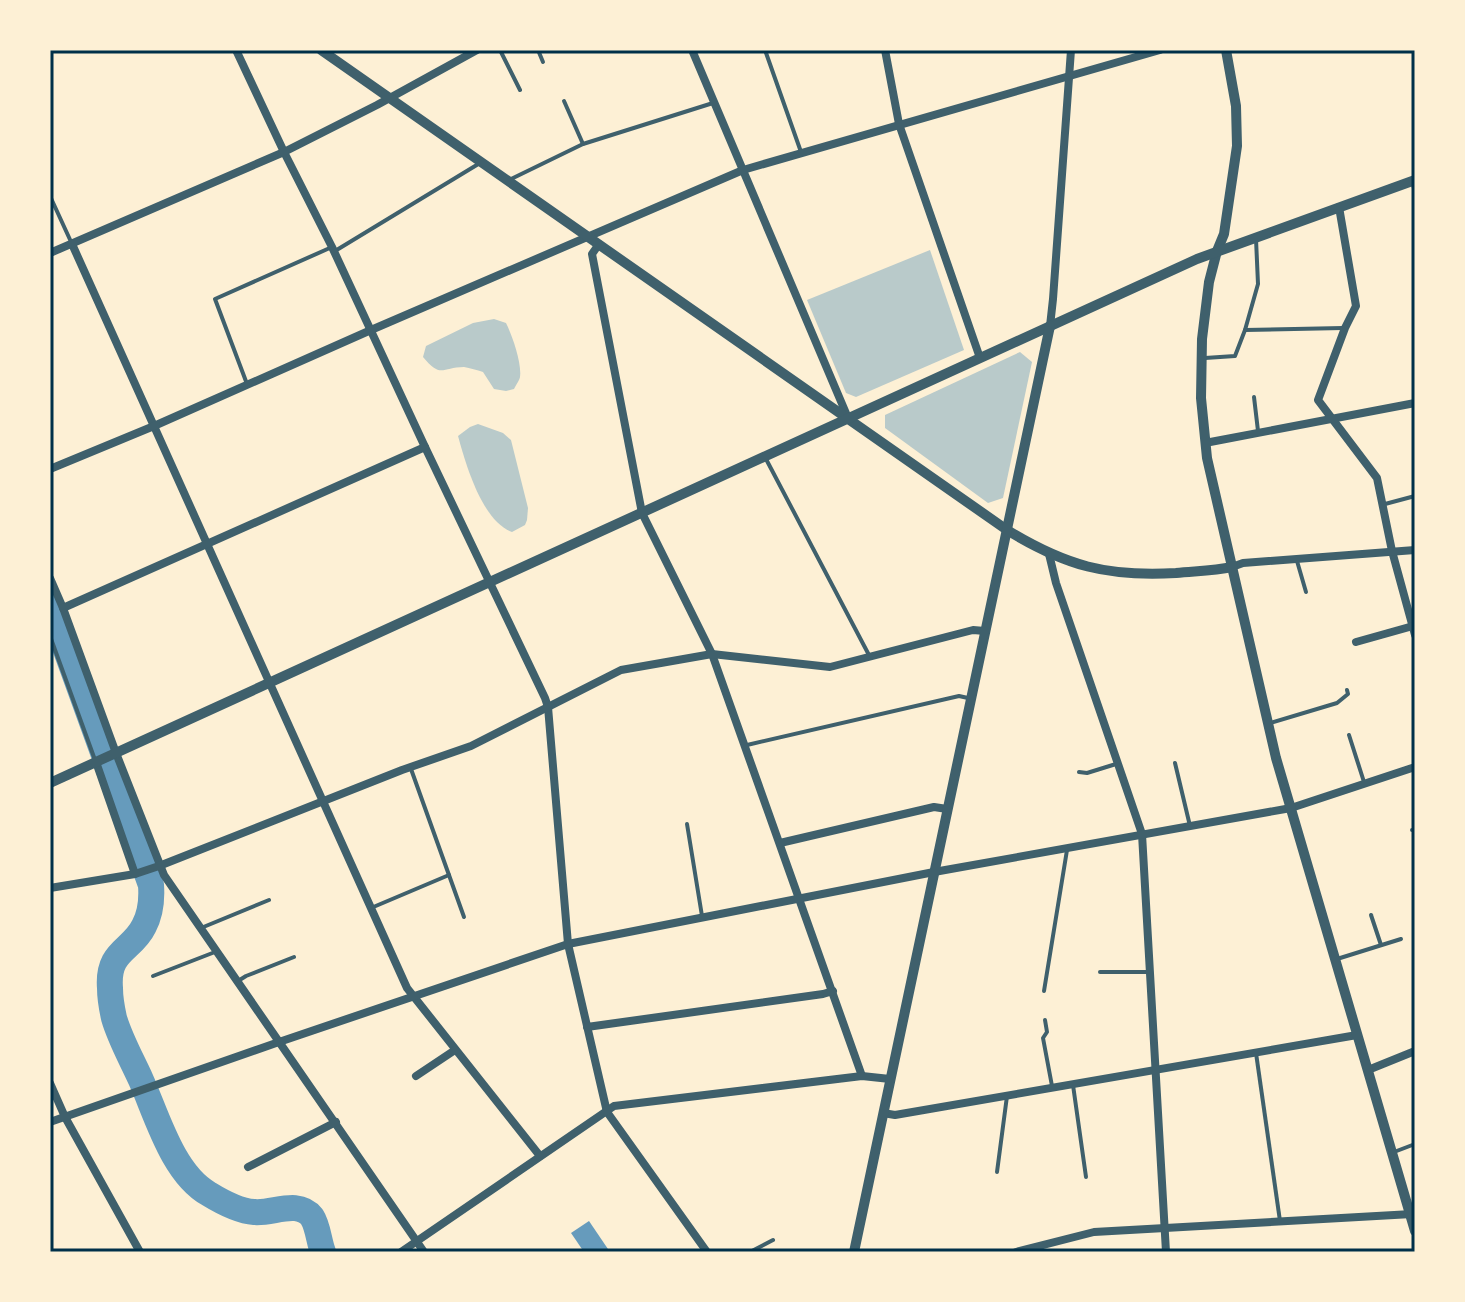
<svg xmlns="http://www.w3.org/2000/svg" width="1465" height="1302" font-family="Lato,sans-serif">
  <style>
    .green { fill: #b9caca }
    .water { fill: #669bbc }
    .lines { fill: none; stroke-linecap: round; stroke-linejoin: round }
    .river { stroke: #669bbc; stroke-width: 26 }
    .service { stroke: #3f606c; stroke-width: 4 }
    .minor { stroke: #3f606c; stroke-width: 8 }
    .tertiary { stroke: #3f606c; stroke-width: 10 }
    .neatline { fill: none; stroke: #003049; stroke-width: 3 }
  </style>
  <rect width="100%" height="100%" fill="#fdf0d5"/>
  <g class="green">
    <polygon points="930,250 964,350 856,397 846,393 807,300"/>
    <path d="M494,319l12,4c6,12 16,40 14,54 0,2 -5,10 -6,12l-8,2 -12,-2 -11,-17c-6,-2 -13,-4 -19,-5 -22,0 -23,12 -41,-10l3,-11 47,-23z"/>
    <polygon points="1020,352 1032,362 1003,498 988,503 885,428 885,415"/>
    <path d="M478,424l25,9 8,7 17,68 -1,12 -2,5 -13,7c-30,-11 -46,-67 -54,-96l12,-9z"/>
  </g>
  <polygon class="water" points="589,1221 610,1252 584,1252 571,1233"/>
  <g class="lines">
    <path class="river" d="M50,606l101,279c1,14 0,28 -7,41 -12,25 -37,24 -34,62 0,9 2,21 4,30 6,21 18,42 27,62 16,36 32,94 68,114 13,8 30,17 45,18 19,2 44,-13 58,5 6,9 7,25 11,35"/>
    <g class="service">
      <polyline points="500,50 520,90"/>
      <polyline points="538,50 543,62"/>
      <polyline points="765,50 801,152"/>
      <polyline points="564,101 583,144"/>
      <polyline points="509,180 583,144 713,103"/>
      <polyline points="1413,184 1415,193"/>
      <polyline points="50,196 72,244"/>
      <polyline points="335,251 480,163"/>
      <polyline points="1245,330 1343,328"/>
      <polyline points="1205,358 1235,356 1245,330 1258,284 1256,239"/>
      <polyline points="247,384 215,299 332,247"/>
      <polyline points="1254,397 1258,431"/>
      <polyline points="766,459 870,657"/>
      <polyline points="1385,504 1415,496"/>
      <polyline points="1297,561 1306,592"/>
      <polyline points="50,636 95,760"/>
      <polyline points="1270,723 1337,703 1348,694 1347,690"/>
      <polyline points="1349,735 1364,782"/>
      <polyline points="747,745 959,696 968,698"/>
      <polyline points="1175,763 1190,826"/>
      <polyline points="411,769 464,917"/>
      <polyline points="1079,772 1087,773 1116,764"/>
      <polyline points="687,824 702,916"/>
      <polyline points="1412,830 1415,830"/>
      <polyline points="371,908 449,875"/>
      <polyline points="1371,915 1381,945"/>
      <polyline points="201,928 269,900"/>
      <polyline points="1337,959 1401,939"/>
      <polyline points="1100,972 1149,972"/>
      <polyline points="153,976 215,952"/>
      <polyline points="238,981 246,976 294,957"/>
      <polyline points="1044,991 1067,850"/>
      <polyline points="1045,1020 1047,1032 1043,1038 1052,1086"/>
      <polyline points="1256,1053 1280,1221"/>
      <polyline points="1073,1085 1086,1177"/>
      <polyline points="1394,1152 1415,1144"/>
      <polyline points="997,1172 1007,1096"/>
      <polyline points="750,1252 773,1240"/>
    </g>
    <g class="minor">
      <polyline points="236,50 284,152 332,247 425,447 545,698 548,707 568,944 607,1112 707,1252"/>
      <polyline points="692,50 848,418"/>
      <polyline points="885,50 899,124 980,358"/>
      <polyline points="1339,207 1356,306 1345,328 1318,400 1377,478 1392,551 1415,635"/>
      <polyline points="72,244 407,988 540,1156"/>
      <polyline points="599,244 592,254 642,513 712,654 862,1076"/>
      <polyline points="50,253 284,152 377,105 477,50"/>
      <polyline points="1050,326 1053,299 1071,50"/>
      <polyline points="1205,443 1415,403"/>
      <polyline points="50,469 154,426 371,330 743,170 1160,50"/>
      <polyline points="1049,554 1056,583 1142,834 1166,1252"/>
      <polyline points="1232,567 1243,563 1415,550"/>
      <polyline points="50,578 63,608 116,753 164,875 424,1252"/>
      <polyline points="63,608 425,447"/>
      <polyline points="1356,642 1413,626"/>
      <polyline points="96,762 135,874"/>
      <polyline points="780,843 934,807 947,809"/>
      <polyline points="50,888 135,874 159,866 402,770 471,746 621,670 712,654 830,667 973,630 985,631"/>
      <polyline points="587,1027 823,994 833,991"/>
      <polyline points="1368,1070 1415,1051"/>
      <polyline points="416,1076 455,1050"/>
      <polyline points="50,1083 65,1117 140,1252"/>
      <polyline points="883,1113 895,1115 1357,1035"/>
      <polyline points="50,1122 279,1042 568,944 934,872 1291,808 1415,767"/>
      <polyline points="248,1167 336,1122"/>
      <polyline points="401,1252 614,1106 862,1076 890,1079"/>
      <polyline points="1016,1252 1094,1232 1412,1214"/>
    </g>
    <g class="tertiary">
      <path d="M321,50l686,480c59,36 100,47 169,43 19,-2 37,-2 56,-6"/>
      <polyline points="1226,50 1236,106 1237,146 1224,234 1217,251 1209,282 1202,339 1201,398 1207,458 1276,758 1415,1231"/>
      <polyline points="50,783 1197,259 1415,180"/>
      <polyline points="854,1252 1050,326"/>
    </g>
  </g>
  <rect width="1465" height="1302" fill="none" stroke="#fdf0d5" stroke-width="104"/>
  <rect x="52" y="52" width="1361" height="1198" class="neatline"/>
</svg>
